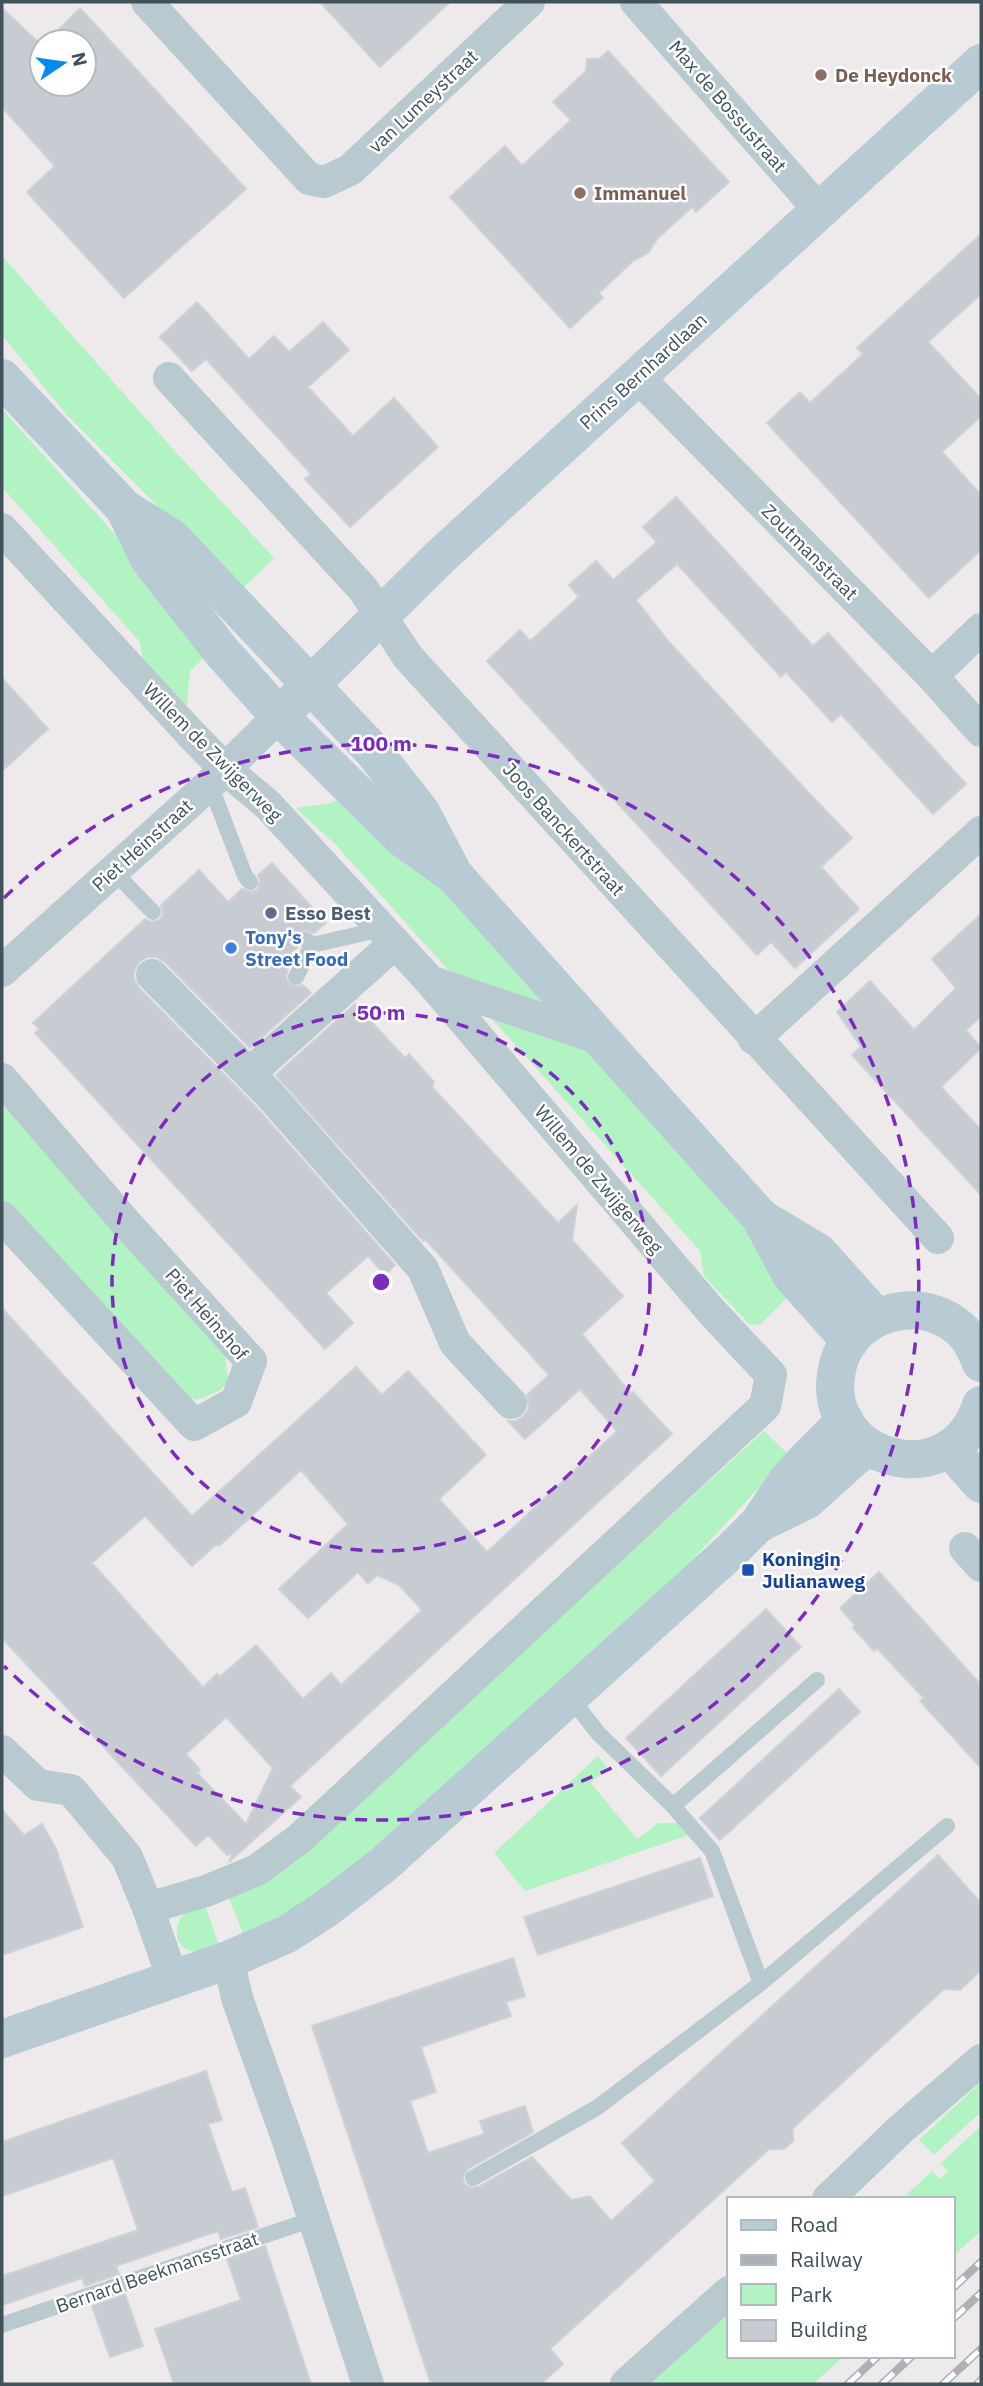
<svg xmlns="http://www.w3.org/2000/svg" width="983" height="2386" font-family="'IBM Plex Sans',sans-serif">
  <style>
    .green { fill: #b2f3c3 }
    .building { fill: #c6ccd1; stroke: #ced2d8; stroke-width: 2; fill-rule: evenodd }
    .lines { fill: none; stroke-linecap: round; stroke-linejoin: round }
    .lane { stroke: #b9c9d0; stroke-width: 16 }
    .street { stroke: #b9c9d0; stroke-width: 32 }
    .secondary { stroke: #b8cad4; stroke-width: 38 }
    .rail-casing { stroke: #acb1b7; stroke-width: 8 }
    .rail { stroke: #fff; stroke-width: 5; stroke-dasharray: 16; stroke-linecap: butt }
    .ring { fill: none; stroke: #7b2cbf; stroke-width: 3.5; stroke-dasharray: 12 9 }
    .education-dot { fill: #8d6e63; stroke: #fff; stroke-width: 2.5 }
    .service-dot { fill: #5c6f8a; stroke: #fff; stroke-width: 2.5 }
    .shop-dot { fill: #3f7fe0; stroke: #fff; stroke-width: 2.5 }
    .transit-dot { fill: #1a4fb4; stroke: #fff; stroke-width: 2.5 }
    .labels { text-anchor: middle; stroke-width: 5; stroke-linejoin: round; paint-order: stroke }
    .education-label { font-size: 19px; font-weight: bold; fill: #785e54; stroke: #fff; text-anchor: start }
    .street-label { font-size: 19px; fill: #41525a; stroke: #fff }
    .service-label { font-size: 19px; font-weight: bold; fill: #4e5e75; stroke: #fff; text-anchor: start }
    .shop-label { font-size: 19px; font-weight: bold; fill: #366cbe; stroke: #fff; text-anchor: start }
    .transit-label { font-size: 19px; font-weight: bold; fill: #164399; stroke: #fff; text-anchor: start }
    .centre { fill: #7b2cbf; stroke: #fff; stroke-width: 3.5 }
    .ring-label { font-size: 21px; text-anchor: middle; font-weight: bold; fill: #7b2cbf; stroke: #fff; stroke-width: 5; stroke-linejoin: round; paint-order: stroke }
  </style>
  <rect width="100%" height="100%" fill="#eeeaeb"/>
  <g class="green">
    <polygon points="2,256 172,448 274,558 241,590 65,413 2,335"/>
    <polygon points="2,409 121,541 208,654 190,671 186,714 143,664 140,642 2,487"/>
    <polygon points="344,796 456,902 656,1122 796,1289 761,1324 750,1325 704,1276 700,1251 336,845 296,808 331,803"/>
    <polygon points="2,1104 225,1355 228,1380 225,1385 219,1391 197,1400 174,1394 2,1206"/>
    <polygon points="764,1431 789,1455 683,1570 365,1857 312,1900 243,1934 229,1898 300,1854"/>
    <polygon points="598,1756 607,1767 591,1783 637,1839 658,1823 680,1823 689,1835 525,1891 494,1853"/>
    <path d="M205,1905l14,40c-10,4 -18,8 -28,6 -17,-4 -18,-25 -7,-37 5,-5 14,-6 21,-9z"/>
    <polygon points="981,2082 981,2112 934,2155 919,2140"/>
    <polygon points="981,2126 981,2231 953,2256 953,2199 902,2199 932,2171 940,2179 948,2171 941,2163"/>
    <polygon points="729,2312 729,2356 844,2356 813,2384 650,2384"/>
  </g>
  <g class="building">
    <polygon points="320,2 450,2 380,67"/>
    <polygon points="2,8 42,46 42,84 84,84 84,42 49,42 53,35 80,8 246,189 124,298 27,192 55,166 2,107"/>
    <polygon points="608,51 729,182 696,212 692,207 657,239 648,253 633,261 599,293 603,298 570,328 450,197 505,146 522,166 571,120 553,102 586,71 587,59 599,59"/>
    <polygon points="981,234 981,294 928,342 981,399 981,416 942,452 981,495 981,550 929,598 767,423 800,392 810,403 863,354 857,348"/>
    <polygon points="197,302 249,359 274,336 289,352 323,322 349,350 308,387 353,436 394,398 438,447 350,527 305,479 311,474 206,359 192,371 160,337"/>
    <polygon points="676,497 813,646 828,633 966,784 933,814 841,714 832,722 786,672 781,677 677,564 636,600 668,641 807,791 852,838 821,867 859,909 795,968 771,942 757,955 487,661 520,630 530,641 579,597 569,585 596,561 613,580 657,542 643,527"/>
    <polygon points="2,678 48,729 2,771"/>
    <polygon points="272,863 326,923 314,933 307,930 298,933 296,939 298,947 282,961 288,969 286,977 288,983 296,987 303,985 311,993 250,1048 165,962 156,957 147,957 139,962 134,971 134,979 139,988 257,1108 395,1265 385,1275 368,1256 326,1293 353,1323 325,1349 35,1033 39,1029 33,1023 145,919 151,922 160,920 163,914 161,905 199,870 228,902 242,889 251,892 257,890 260,881 258,875"/>
    <polygon points="981,914 981,1016 966,1030 981,1048 941,1087 981,1130 981,1195 852,1055 861,1047 837,1012 870,981 914,1030 956,988 932,959"/>
    <path d="M355,1004l50,54 4,-4 25,28 -2,5 126,136 19,-18 -5,35 51,56 -41,38 49,60 2,-2 39,42 -382,352 11,11 -72,65 4,-10 -6,3 -19,-20 -12,11 -194,-208v-330l190,208 164,-149 26,28 26,-24 78,84 -47,44 48,53 130,-121 -37,-42 -55,50 -17,-18h8l8,-5 5,-8 -2,-13 22,-20 -124,-136 -2,2 -147,-166zM301,1470l47,54 -69,65 29,29 50,-46 10,12 9,-9 22,10 23,25 -81,75 -10,-12 -28,26 -47,-54 -36,32 -3,-3 -14,13 -111,-124 53,-47 47,50 25,-22 2,2zM226,1717l47,51 -27,56 -49,-51 3,-3 -14,-16z"/>
    <polygon points="879,1572 981,1685 981,1768 920,1701 924,1698 900,1673 877,1648 874,1651 853,1628 855,1625 840,1608"/>
    <polygon points="766,1609 801,1647 661,1776 626,1738"/>
    <polygon points="839,1689 860,1712 720,1840 700,1818"/>
    <polygon points="2,1810 24,1835 42,1824 56,1849 83,1927 2,1955"/>
    <polygon points="938,1855 981,1903 981,1970 960,1990 944,1989 793,2128 793,2141 784,2149 769,2149 550,2349 563,2364 541,2384 431,2384 312,2026 513,1958 525,1996 506,2002 511,2016 421,2047 436,2092 410,2101 428,2153 484,2134 480,2121 525,2106 533,2132 468,2169 463,2177 464,2184 472,2188 478,2187 532,2157 571,2200 590,2196 611,2221 655,2181 622,2143"/>
    <polygon points="700,1858 713,1896 538,1955 524,1917"/>
    <polygon points="206,2071 222,2120 208,2124 232,2192 245,2188 258,2227 221,2239 218,2231 116,2266 119,2274 85,2286 82,2278 2,2305 2,2276 138,2230 113,2158 2,2196 2,2142"/>
    <polygon points="265,2246 311,2384 174,2384 155,2329 241,2300 227,2259"/>
    <polygon points="125,2294 143,2346 110,2357 92,2306"/>
  </g>
  <g class="lines">
    <g class="lane">
      <polyline points="210,784 245,876 250,882"/>
      <polyline points="113,871 153,912"/>
      <polyline points="306,940 312,945 382,929"/>
      <polyline points="296,977 312,945"/>
      <polyline points="570,1697 598,1733 673,1806 817,1680"/>
      <polyline points="673,1806 712,1851 761,1983"/>
      <polyline points="473,2178 598,2107 761,1983 947,1826"/>
      <polyline points="2,2325 313,2219"/>
    </g>
    <g class="street">
      <polyline points="147,2 309,179 324,182 350,170 529,2"/>
      <polyline points="636,2 820,211"/>
      <polyline points="637,376 932,676 981,731"/>
      <polyline points="169,378 363,589 408,657 938,1238"/>
      <polyline points="2,529 190,733 225,769 268,805 431,982 711,1311 771,1375 765,1406 299,1839 257,1870 206,1891 148,1908"/>
      <polyline points="932,676 981,629"/>
      <polyline points="2,971 210,784 279,716"/>
      <polyline points="152,975 270,1095 423,1269 455,1343 511,1403"/>
      <polyline points="432,982 598,1038"/>
      <polyline points="754,1039 981,832"/>
      <polyline points="250,1073 395,943"/>
      <polyline points="2,1079 126,1223 251,1361 236,1402 194,1425 2,1217"/>
      <polyline points="965,1548 981,1566"/>
      <polyline points="2,1751 38,1785 71,1790 127,1857 148,1908 173,1980"/>
      <polyline points="228,1960 238,2001 289,2144 368,2384"/>
      <polyline points="828,2199 901,2129 981,2060"/>
      <polyline points="626,2384 729,2292"/>
    </g>
    <g class="secondary">
      <polyline points="2,378 124,508 172,538 373,751 421,812 451,869"/>
      <polyline points="124,508 149,559 222,652 279,716 402,838 455,876 760,1217 791,1275 850,1341"/>
      <polyline points="279,716 441,556 981,63"/>
      <polyline points="761,1218 818,1252 877,1318"/>
      <path d="M981,1363c-4,-10 -8,-20 -15,-28 -38,-44 -114,-26 -128,30 -24,94 113,135 143,40"/>
      <polyline points="950,1449 981,1484"/>
      <polyline points="760,1523 807,1500 867,1446"/>
      <polyline points="2,2039 228,1960 287,1934 327,1908 384,1864 733,1549 759,1523 786,1482 804,1462 845,1421"/>
    </g>
    <defs>
      <g id="rail">
        <polyline points="953,2288 981,2262"/>
        <polyline points="953,2319 981,2293"/>
        <polyline points="848,2384 878,2356"/>
        <polyline points="882,2384 912,2356"/>
        <polyline points="943,2384 981,2349"/>
        <polyline points="977,2384 981,2380"/>
      </g>
    </defs>
    <use href="#rail" class="rail-casing"/>
    <use href="#rail" class="rail"/>
  </g>
  <g class="ring">
    <circle cx="381" cy="1282" r="269"/>
    <path d="M4 898A538 538 0 1 1 4 1666"/>
  </g>
  <g class="education-dot">
    <circle cx="821" cy="75" r="7"/>
    <circle cx="580" cy="193" r="7"/>
  </g>
  <circle class="service-dot" cx="271" cy="913" r="7"/>
  <circle class="shop-dot" cx="231" cy="948" r="7"/>
  <rect class="transit-dot" x="741" y="1563" width="14" height="14" rx="3.5"/>
  <g class="labels">
    <g class="education-label">
      <text x="835" y="82">De Heydonck</text>
      <text x="594" y="200">Immanuel</text>
    </g>
    <g class="street-label">
      <text transform="translate(423 101) rotate(-43)" y="7">van Lumeystraat</text>
      <text transform="translate(728 106) rotate(49)" y="7">Max de Bossustraat</text>
      <text transform="translate(643 371) rotate(-42)" y="7">Prins Bernhardlaan</text>
      <text transform="translate(810 552) rotate(45)" y="7">Zoutmanstraat</text>
      <text transform="translate(213 752) rotate(45)" y="7">Willem de Zwijgerweg</text>
      <text transform="translate(564 829) rotate(48)" y="7">Joos Banckertstraat</text>
      <text transform="translate(142 845) rotate(-42)" y="7">Piet Heinstraat</text>
      <text transform="translate(599 1179) rotate(50)" y="7">Willem de Zwijgerweg</text>
      <text transform="translate(207 1314) rotate(49)" y="7">Piet Heinshof</text>
      <text transform="translate(157 2272) rotate(-19)" y="7">Bernard Beekmansstraat</text>
    </g>
    <g class="service-label">
      <text x="285" y="920">Esso Best</text>
    </g>
    <g class="shop-label">
      <text x="245" y="944">Tony's<tspan x="245" dy="22">Street Food</tspan></text>
    </g>
    <g class="transit-label">
      <text x="762" y="1566">Koningin<tspan x="762" dy="22">Julianaweg</tspan></text>
    </g>
  </g>
  <circle cx="381" cy="1282" r="10" class="centre"/>
  <g class="ring-label">
    <text x="381" y="751">100 m</text>
    <text x="381" y="1020">50 m</text>
  </g>
  <rect width="983" height="2386" fill="none" stroke="#41525a" stroke-width="7"/>
  <rect x="727" y="2197" width="228" height="161" fill="#ffffff" stroke="#b3babd" stroke-width="2"/>
  <rect x="741" y="2220" width="35" height="10" fill="#b8cad4" stroke="#b3babd" stroke-width="2"/>
  <text x="790" y="2232" font-size="21" fill="#41525a">Road</text>
  <rect x="741" y="2255" width="35" height="10" fill="#acb1b7" stroke="#b3babd" stroke-width="2"/>
  <text x="790" y="2267" font-size="21" fill="#41525a">Railway</text>
  <rect x="741" y="2284" width="35" height="21" fill="#b2f3c3" stroke="#b3babd" stroke-width="2"/>
  <text x="790" y="2302" font-size="21" fill="#41525a">Park</text>
  <rect x="741" y="2320" width="35" height="21" fill="#c6ccd1" stroke="#b3babd" stroke-width="2"/>
  <text x="790" y="2337" font-size="21" fill="#41525a">Building</text>
  <g transform="translate(63 63) rotate(77)"><circle r="33" fill="#ffffff" stroke="#b3babd" stroke-width="2"/>
  <path d="M0-5L12 26L0 18L-12 26Z" fill="#0489ef"/>
  <text y="-10" font-size="19" font-weight="bold" text-anchor="middle" fill="#41525a">N</text>
  </g>
</svg>
